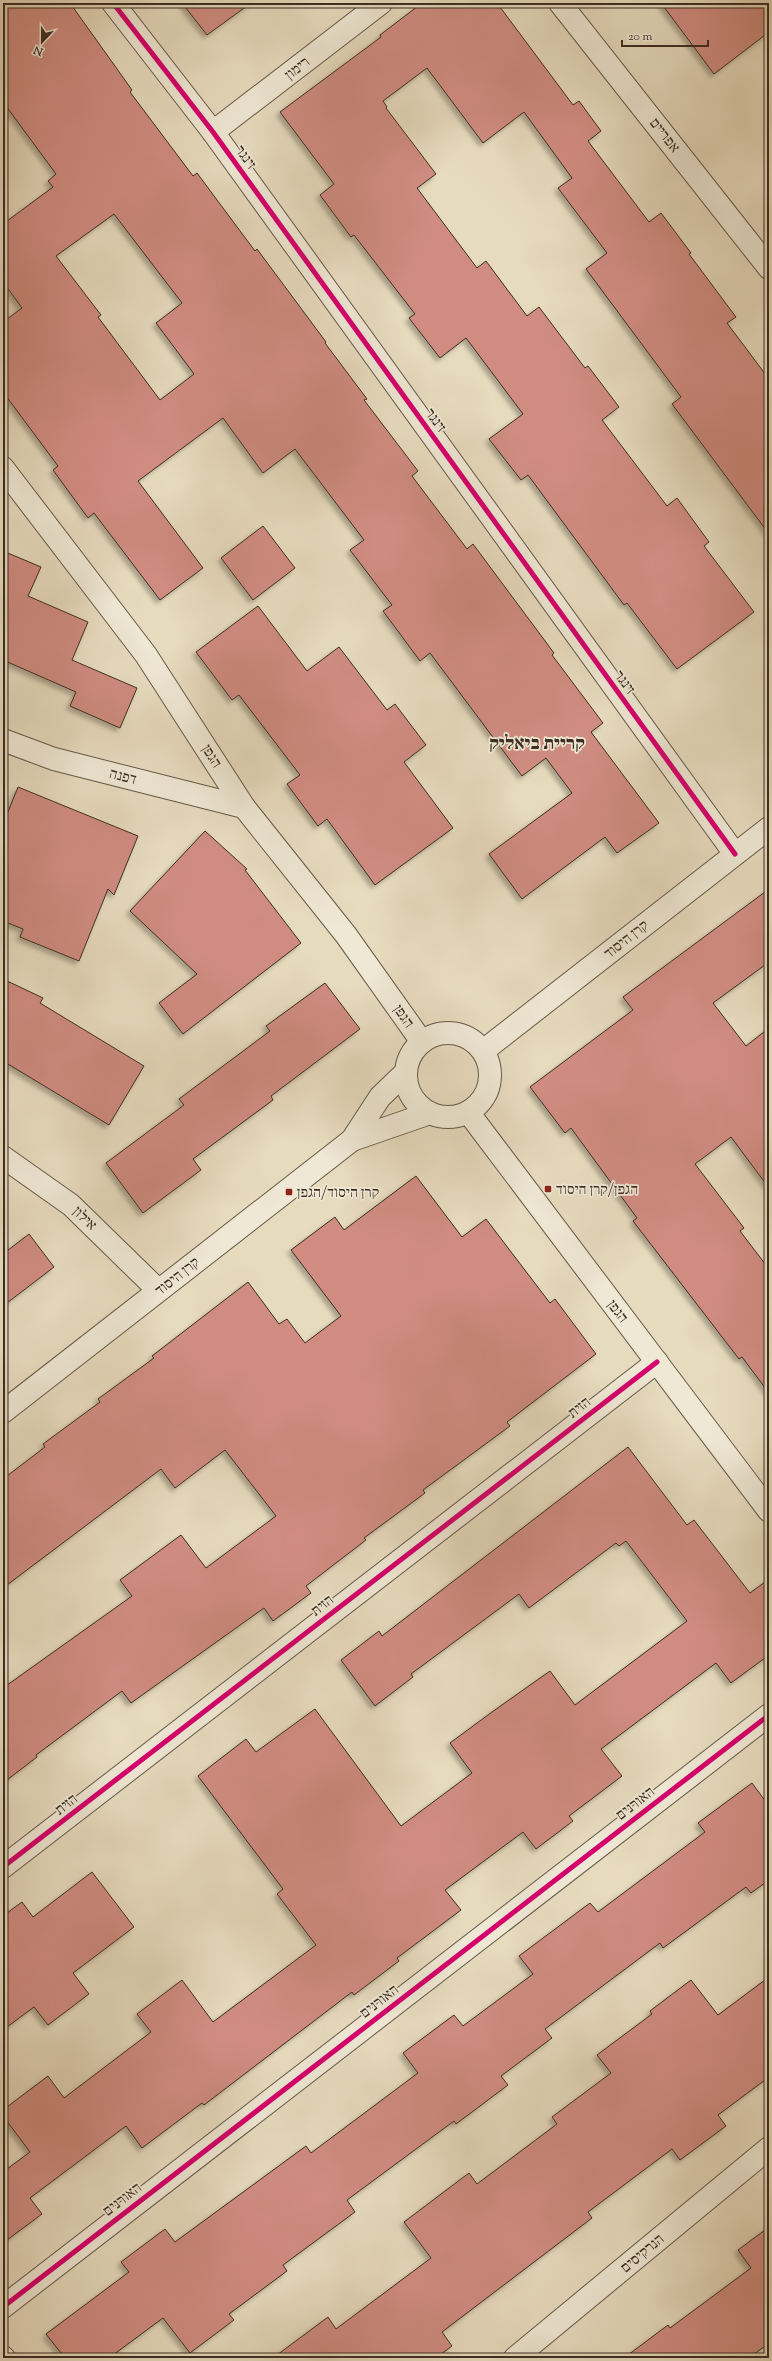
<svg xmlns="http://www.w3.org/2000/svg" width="772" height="2361" font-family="'Sorts Mill Goudy','Frank Ruhl Libre',serif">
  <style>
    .building { fill: #d08c81; stroke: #3c2d22; fill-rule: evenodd; filter: url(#shadow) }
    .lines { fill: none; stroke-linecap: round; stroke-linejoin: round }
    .minor-casing { stroke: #675849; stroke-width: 24 }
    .tertiary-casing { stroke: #675849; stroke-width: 24 }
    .minor { stroke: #efe8d5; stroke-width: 22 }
    .tertiary { stroke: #efe8d5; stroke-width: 22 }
    .cycleway-casing { stroke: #efe8d5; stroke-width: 8 }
    .cycleway { stroke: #d6006c; stroke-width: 5 }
    .poi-dot { fill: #8f2418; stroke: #efe8d5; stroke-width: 1.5 }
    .labels { text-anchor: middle; stroke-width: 3.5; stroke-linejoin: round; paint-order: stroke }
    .street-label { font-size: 15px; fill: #3c2d22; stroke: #efe8d5 }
    .poi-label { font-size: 15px; fill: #3c2d22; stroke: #efe8d5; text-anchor: start }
    .district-label { font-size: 19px; font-weight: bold; fill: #3c2d22; stroke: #efe8d5 }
  </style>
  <defs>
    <filter id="shadow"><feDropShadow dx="-3.5" dy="3.5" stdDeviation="2" flood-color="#0004"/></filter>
  </defs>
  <rect width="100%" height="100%" fill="#e7dbbe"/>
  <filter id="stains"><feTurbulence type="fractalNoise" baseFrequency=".005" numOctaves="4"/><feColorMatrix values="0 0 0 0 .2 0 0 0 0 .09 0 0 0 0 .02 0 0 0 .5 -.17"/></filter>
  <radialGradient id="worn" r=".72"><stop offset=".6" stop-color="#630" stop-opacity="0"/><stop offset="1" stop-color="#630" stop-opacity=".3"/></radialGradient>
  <g class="building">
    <path d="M3,3h67l62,87 -2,2 63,84 4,-3 58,78 2,-2 69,93 -1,1 42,56 -3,1 54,71 -6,5 55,73 6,-5 81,109 -2,2 51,68 -12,9 68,91 -42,30 -12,-16 -83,62 -33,-45 83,-61 -26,-35 -24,18 -92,-123 -10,8 -37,-50 9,-6 -42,-55 14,-10 -69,-91 -32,24 -40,-55 -85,63 65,87 -43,32 -66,-87 -6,5 -35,-48 5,-4 -55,-74v-70l19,-14 -19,-26v-58l50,-37 -5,-6 8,-7 -53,-72zM114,214l68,89 -26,20 38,51 -34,26 -62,-83 3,-2 -45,-59z"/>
    <polygon points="182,3 251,3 207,35"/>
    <polygon points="422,3 497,3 573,105 579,101 601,131 588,141 649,222 661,213 691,253 689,254 736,317 727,323 769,379 769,534 672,404 681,397 586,269 607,253 558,188 572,178 524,112 483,143 427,68 383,101 387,107 386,108 436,174 417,188 477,268 486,261 527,316 539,307 585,368 588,366 619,407 602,420 667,506 677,498 709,542 704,546 754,612 677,669 627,603 624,605 528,475 521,480 489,439 523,414 466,338 440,358 409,318 415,314 354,235 351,237 320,195 334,184 280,112 381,37 380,35"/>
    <polygon points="661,3 769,3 769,32 714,74"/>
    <polygon points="263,526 295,568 253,600 221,558"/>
    <polygon points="3,551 41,567 28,596 88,622 72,660 137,688 120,728 70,706 76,692 3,660"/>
    <polygon points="258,606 307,671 339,647 387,710 395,704 426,745 404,762 453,828 375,885 327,819 318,826 287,784 300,775 239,695 232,700 196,652"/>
    <polygon points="18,787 138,836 114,895 108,889 79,961 20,937 23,929 3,921 3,824"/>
    <polygon points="205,831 247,869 245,870 301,943 183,1034 159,1003 197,974 130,911"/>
    <polygon points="769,889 769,962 713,1003 746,1046 769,1028 769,1188 731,1137 695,1164 744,1228 740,1231 769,1269 769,1393 742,1357 739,1359 633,1221 637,1218 571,1128 565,1133 530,1087 633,1010 623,997"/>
    <polygon points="3,979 43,998 40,1003 144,1066 109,1125 3,1061"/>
    <polygon points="325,983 360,1029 271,1096 273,1100 193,1159 201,1170 143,1213 106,1163 184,1105 179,1099 270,1031 266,1026"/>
    <polygon points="416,1176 462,1237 486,1219 550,1303 555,1299 596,1354 507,1422 510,1426 423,1490 425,1493 364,1538 366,1540 306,1586 311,1593 273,1621 264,1608 131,1703 122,1691 36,1755 37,1757 3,1783 3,1688 132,1596 120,1580 181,1535 206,1568 276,1516 225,1450 175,1488 161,1469 3,1588 3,1479 45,1447 43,1444 100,1402 98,1399 154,1358 152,1356 248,1282 279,1324 287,1319 305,1343 341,1316 291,1250 335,1217 344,1230"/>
    <polygon points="29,1234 54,1267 3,1306 3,1254"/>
    <polygon points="628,1447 687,1525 694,1520 750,1593 769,1579 769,1655 731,1683 716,1663 601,1749 622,1776 569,1816 573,1821 536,1849 523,1832 445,1890 461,1910 397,1958 399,1961 354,1995 352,1992 204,2105 202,2103 142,2148 126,2126 30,2198 42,2214 3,2243 3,2172 30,2152 3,2116 3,2110 48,2076 64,2098 151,2032 137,2014 182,1980 213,2022 316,1945 277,1894 283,1889 198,1776 246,1739 256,1752 315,1709 401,1826 472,1773 450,1743 492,1712 550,1671 575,1705 687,1621 626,1541 619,1546 616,1543 529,1608 519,1594 411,1674 413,1677 375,1706 341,1660 379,1631 382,1636"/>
    <polygon points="752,1783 769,1806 769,1880 751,1893 746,1887 663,1948 660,1943 545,2029 552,2038 501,2076 508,2085 456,2124 454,2121 347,2200 355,2212 283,2265 287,2271 229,2314 234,2320 190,2353 163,2318 109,2358 65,2358 46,2334 129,2272 121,2262 165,2229 175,2242 306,2146 311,2153 418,2073 403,2053 454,2015 463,2026 533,1974 519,1956 590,1903 598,1912 705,1832 698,1823"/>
    <polygon points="92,1872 134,1927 73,1973 89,1994 48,2025 34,2007 3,2030 3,1916 22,1902 33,1917"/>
    <polygon points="769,1977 769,2077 718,2115 726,2126 680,2160 672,2149 588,2212 592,2218 442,2332 452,2346 436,2358 273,2358 328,2317 336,2329 431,2258 404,2222 469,2173 477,2184 557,2124 552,2117 611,2073 597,2055 652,2014 650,2011 691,1980 718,2015"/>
    <polygon points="769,2227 769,2343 749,2358 624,2358 668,2325 670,2328 751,2268 738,2250"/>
  </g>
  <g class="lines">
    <defs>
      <g id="minor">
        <polyline points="113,3 213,132 735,854"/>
        <polyline points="560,3 769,268"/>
        <polyline points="213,132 381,3"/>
        <polyline points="3,468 146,655 244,807"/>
        <polyline points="3,1157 71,1205 158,1290"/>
        <polyline points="3,1867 657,1362"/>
        <polyline points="3,2307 769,1715"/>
        <polyline points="3,2357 4,2358"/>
        <polyline points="515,2358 769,2148"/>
      </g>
      <g id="tertiary">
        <polyline points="3,740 54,759 244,807 346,935 422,1042"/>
        <circle cx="448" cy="1075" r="42"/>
        <polyline points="483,1051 769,828"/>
        <polyline points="468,1112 769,1511"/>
        <polyline points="352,1140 380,1097 406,1072"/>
        <polyline points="3,1412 352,1140 430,1113"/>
      </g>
    </defs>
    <use href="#minor" class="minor-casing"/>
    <use href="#tertiary" class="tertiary-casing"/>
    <use href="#minor" class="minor"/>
    <use href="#tertiary" class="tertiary"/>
    <defs>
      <g id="cycleway">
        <polyline points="113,3 213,132 735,854"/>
        <polyline points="3,1867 657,1362"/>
        <polyline points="3,2307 769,1715"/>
      </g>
    </defs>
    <use href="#cycleway" class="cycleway-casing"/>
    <use href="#cycleway" class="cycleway"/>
  </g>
  <g class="poi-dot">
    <rect x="544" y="1185" width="8" height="8" rx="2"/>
    <rect x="285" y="1188" width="8" height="8" rx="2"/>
  </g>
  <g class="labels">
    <g class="street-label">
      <text transform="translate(297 68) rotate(-38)" y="5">רימון</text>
      <text transform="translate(665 135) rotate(52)" y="5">אפריים</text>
      <text transform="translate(246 157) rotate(54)" y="5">זינגר</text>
      <text transform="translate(436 420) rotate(54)" y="5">זינגר</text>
      <text transform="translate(625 682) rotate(54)" y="5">זינגר</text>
      <text transform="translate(212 756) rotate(58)" y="5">הגפן</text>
      <text transform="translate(123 776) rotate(14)" y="5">דפנה</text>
      <text transform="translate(626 939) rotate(-38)" y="5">קרן היסוד</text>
      <text transform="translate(404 1016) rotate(55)" y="5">הגפן</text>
      <text transform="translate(85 1218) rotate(44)" y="5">אילון</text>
      <text transform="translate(177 1276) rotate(-38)" y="5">קרן היסוד</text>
      <text transform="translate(618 1311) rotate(53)" y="5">הגפן</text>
      <text transform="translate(579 1407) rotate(-38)" y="5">הזית</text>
      <text transform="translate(322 1605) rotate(-38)" y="5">הזית</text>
      <text transform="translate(635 1803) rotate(-38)" y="5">האורנים</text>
      <text transform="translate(66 1804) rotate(-38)" y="5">הזית</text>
      <text transform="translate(379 2001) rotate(-38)" y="5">האורנים</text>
      <text transform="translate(122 2199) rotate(-38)" y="5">האורנים</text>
      <text transform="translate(642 2253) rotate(-40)" y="5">הנרקיסים</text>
    </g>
    <g class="poi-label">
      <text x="556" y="1194">הגפן/קרן היסוד</text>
      <text x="297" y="1197">קרן היסוד/הגפן</text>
    </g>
    <g class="district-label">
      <text x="537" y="749">קריית ביאליק</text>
    </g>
  </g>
  <rect width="772" height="2361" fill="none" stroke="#e7dbbe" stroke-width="16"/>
  <rect x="4" y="4" width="764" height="2353" fill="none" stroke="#3c2d22" stroke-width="2"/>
  <rect x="8" y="8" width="756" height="2345" fill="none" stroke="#3c2d22"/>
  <g transform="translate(42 42) rotate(202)" stroke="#efe8d5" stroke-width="3" paint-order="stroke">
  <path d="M0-3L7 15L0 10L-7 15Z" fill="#3c2d22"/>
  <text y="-6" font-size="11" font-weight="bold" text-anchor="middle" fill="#3c2d22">N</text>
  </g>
  <path d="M622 40v6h86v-6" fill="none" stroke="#3c2d22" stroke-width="2"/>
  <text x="628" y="40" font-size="12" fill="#3c2d22" stroke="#efe8d5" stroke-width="3" paint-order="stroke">20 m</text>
  <rect width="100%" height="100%" filter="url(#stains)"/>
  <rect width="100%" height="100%" fill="url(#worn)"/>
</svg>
